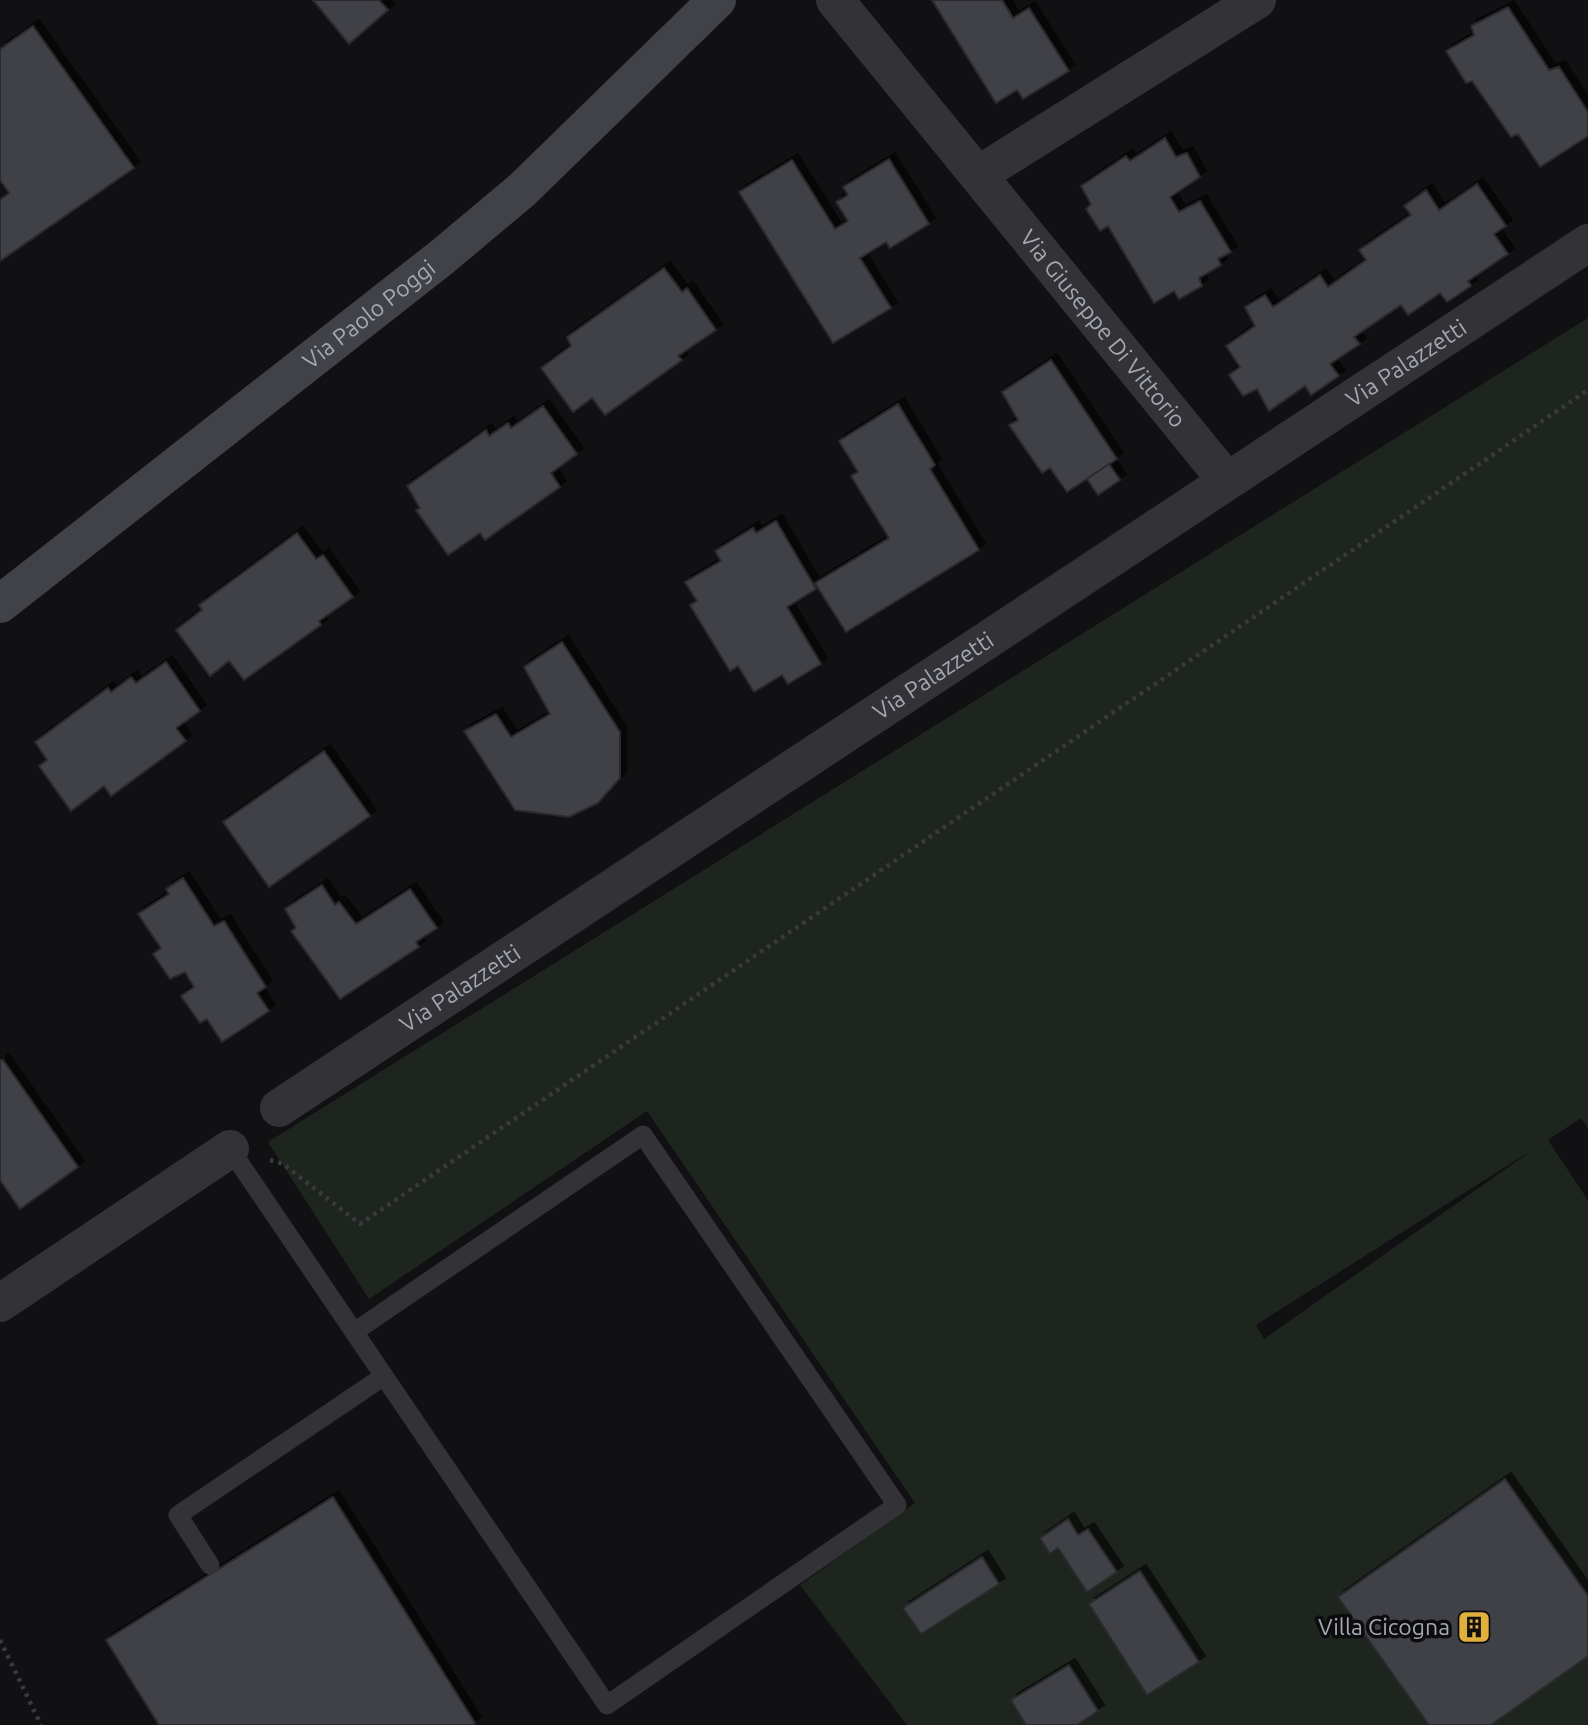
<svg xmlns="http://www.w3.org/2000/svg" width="1588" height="1725" font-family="Ubuntu,sans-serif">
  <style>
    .green { fill: #1e251f; fill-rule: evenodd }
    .building { fill: #414146; stroke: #2c2c2e; stroke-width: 2; filter: url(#shadow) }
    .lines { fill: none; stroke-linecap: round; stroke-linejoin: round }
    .path { stroke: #393a3e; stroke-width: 4.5; stroke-dasharray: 3.5 5; stroke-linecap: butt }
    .lane { stroke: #333337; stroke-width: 19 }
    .street { stroke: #333337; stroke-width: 38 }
    .secondary { stroke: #414247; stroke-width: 38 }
    .labels { text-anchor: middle; stroke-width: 7; stroke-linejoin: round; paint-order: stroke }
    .street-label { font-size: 23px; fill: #a4a8b2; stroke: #0c0c0e }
    .poi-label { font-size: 23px; fill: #a4a8b2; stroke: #0c0c0e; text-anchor: end }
  </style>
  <defs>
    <filter id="shadow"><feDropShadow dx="6" dy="-6" stdDeviation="0" flood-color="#0009"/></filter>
  </defs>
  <rect width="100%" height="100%" fill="#111113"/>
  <path class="green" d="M1588,318v811l-7,-11 -33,22 40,60v525h-681l-107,-140 115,-82 -268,-392 -278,188 -101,-157zM1527,1153v1l-263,185 -8,-14z"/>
  <g class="building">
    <polygon points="313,0 379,0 388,10 349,44"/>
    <polygon points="932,0 1002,0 1013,18 1029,8 1069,71 1023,99 1017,90 996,103"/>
    <polygon points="1508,7 1549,70 1559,67 1588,112 1588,136 1540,167 1518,134 1511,137 1472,81 1466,83 1446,51 1474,35 1471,26"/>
    <polygon points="33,26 134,168 0,261 0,200 9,193 0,180 0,49"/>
    <polygon points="1165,138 1176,157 1187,153 1200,177 1170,197 1179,212 1200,201 1231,252 1218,259 1221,265 1199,278 1202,286 1179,299 1174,291 1154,303 1108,226 1100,231 1086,209 1091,204 1081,186 1126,156 1130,161"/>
    <polygon points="889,159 929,224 890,248 886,242 860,258 891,308 833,343 739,192 792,160 835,229 848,221 836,202 848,195 843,187"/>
    <polygon points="1477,184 1506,226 1494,234 1508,254 1468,281 1471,286 1447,302 1440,293 1408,315 1401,305 1354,337 1360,344 1330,364 1339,376 1311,395 1305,386 1269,411 1257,389 1243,396 1229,375 1240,367 1226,346 1255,326 1245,307 1265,295 1273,307 1320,275 1328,287 1366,260 1359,250 1411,215 1404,206 1426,190 1439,210"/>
    <polygon points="664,268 682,292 687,288 716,330 678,356 682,360 605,415 592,398 573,412 541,368 571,346 567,337"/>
    <polygon points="1051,360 1117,459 1067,492 1050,468 1042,473 1009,425 1018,420 1002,392"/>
    <polygon points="898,404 935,465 930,469 979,550 846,632 815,583 889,538 851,476 858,472 839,441"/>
    <polygon points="543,406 577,454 551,473 560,487 485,540 480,533 448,555 416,510 420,508 407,486 486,430 489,436 508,423 511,428"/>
    <polygon points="1109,464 1120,480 1098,495 1087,479"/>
    <polygon points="776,521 816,589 787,607 821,664 788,684 782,675 754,692 738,666 730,671 690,605 697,601 685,582 721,561 715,551 753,528 756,533"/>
    <polygon points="297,533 316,559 323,555 353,597 319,621 321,625 244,680 229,661 210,676 176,630 202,610 199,605"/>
    <polygon points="562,642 620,732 620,778 598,803 569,817 515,810 464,731 496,714 511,737 550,714 524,667"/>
    <polygon points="166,662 200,711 176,728 186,741 111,796 104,786 71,811 39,766 47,760 35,742 108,688 111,692 131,677 136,683"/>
    <polygon points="324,751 370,816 269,887 223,822"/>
    <polygon points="183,878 214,926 224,921 266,987 257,993 269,1011 222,1042 207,1019 200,1023 181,996 194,987 185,972 170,979 153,954 161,948 138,914 169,894 166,889"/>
    <polygon points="322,885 335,905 339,902 356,924 410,889 437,928 416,942 419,947 340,999 291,931 296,928 285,909"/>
    <polygon points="0,1060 3,1060 78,1167 20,1209 0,1180"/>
    <polygon points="1505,1479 1588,1596 1588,1656 1491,1725 1429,1725 1338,1597"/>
    <polygon points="333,1497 475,1723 472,1725 159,1725 106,1640"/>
    <polygon points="1068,1519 1078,1535 1088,1529 1117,1572 1087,1592 1058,1548 1050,1554 1040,1538"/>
    <polygon points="982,1557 999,1584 921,1634 903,1608"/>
    <polygon points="1140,1571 1199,1662 1147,1695 1089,1604"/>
    <polygon points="1069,1665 1098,1711 1077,1725 1026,1725 1011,1700"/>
  </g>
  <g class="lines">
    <g class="path">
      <polyline points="270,1160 283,1164 360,1224 1588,390"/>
      <polyline points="0,1640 41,1725"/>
    </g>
    <g class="lane">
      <polyline points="230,1149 607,1705 897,1505 643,1135 354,1332"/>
      <polyline points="210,1565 178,1515 384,1376"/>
    </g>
    <g class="street">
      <path id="s1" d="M835,0l392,481"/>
      <polyline points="978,175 1257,0"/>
      <path id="s2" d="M279,1108l1309,-865"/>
      <polyline points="0,1303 230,1149"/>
    </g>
    <path class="secondary" id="s3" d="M0,604l442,-347 80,-67 195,-190"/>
  </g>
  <defs>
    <symbol id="building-square" viewBox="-11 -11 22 22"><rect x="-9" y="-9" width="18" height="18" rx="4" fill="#e0af3c" stroke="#0c0c0e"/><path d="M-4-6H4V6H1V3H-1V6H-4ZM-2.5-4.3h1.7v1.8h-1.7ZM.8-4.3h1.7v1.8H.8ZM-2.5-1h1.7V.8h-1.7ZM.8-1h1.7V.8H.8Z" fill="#111"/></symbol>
  </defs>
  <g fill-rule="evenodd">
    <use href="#building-square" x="1455" y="1608" width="38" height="38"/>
  </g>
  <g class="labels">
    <g class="street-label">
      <text dy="8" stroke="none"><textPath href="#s3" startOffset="469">Via Paolo Poggi</textPath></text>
      <text dy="8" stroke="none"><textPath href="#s1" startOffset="424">Via Giuseppe Di Vittorio</textPath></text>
      <text dy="8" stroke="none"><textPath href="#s2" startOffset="1351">Via Palazzetti</textPath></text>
      <text dy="8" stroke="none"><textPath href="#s2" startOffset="784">Via Palazzetti</textPath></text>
      <text dy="8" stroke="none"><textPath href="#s2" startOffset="217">Via Palazzetti</textPath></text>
    </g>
    <g class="poi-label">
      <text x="1450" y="1635">Villa Cicogna</text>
    </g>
  </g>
</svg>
